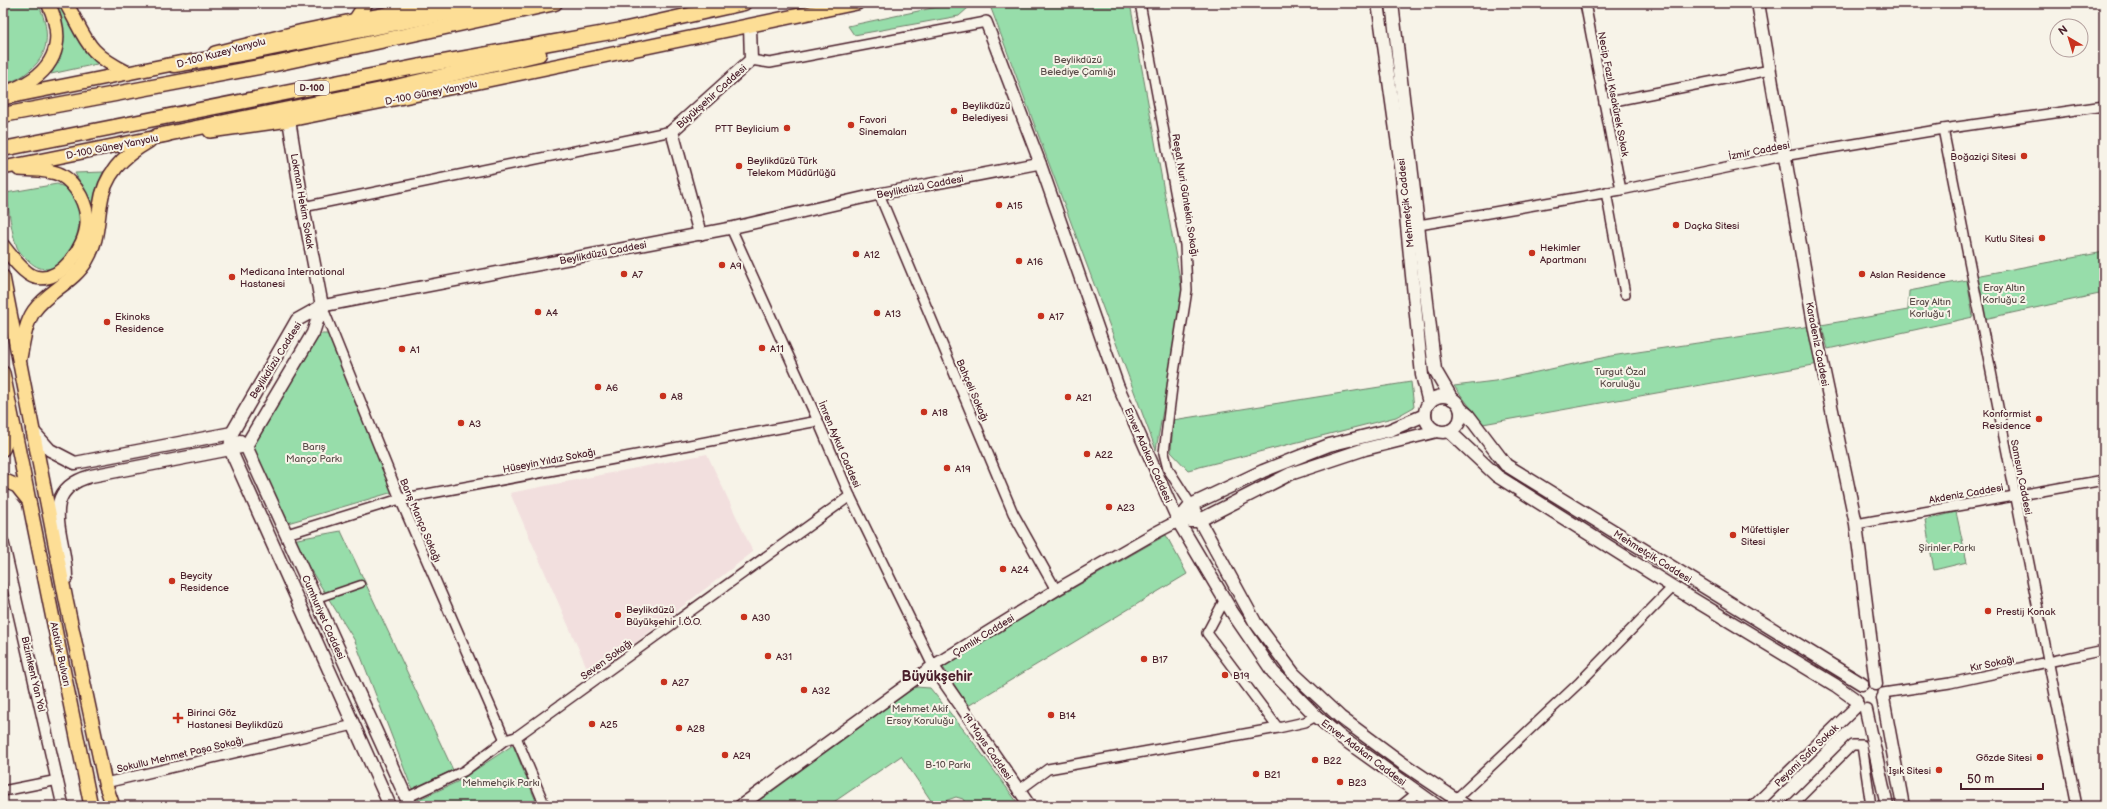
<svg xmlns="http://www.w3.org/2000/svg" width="2107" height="809" font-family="'Balsamiq Sans',sans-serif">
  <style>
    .built { fill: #f2dfde }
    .green { fill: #97ddaa; stroke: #707e6a }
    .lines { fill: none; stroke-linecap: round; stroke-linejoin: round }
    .pedestrian-casing { stroke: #4a1f2b; stroke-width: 9 }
    .minor-casing { stroke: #4a1f2b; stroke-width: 12 }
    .tertiary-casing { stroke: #4a1f2b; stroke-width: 14 }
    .secondary-casing { stroke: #4a1f2b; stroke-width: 15 }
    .primary-casing { stroke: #4a1f2b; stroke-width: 16 }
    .trunk-casing { stroke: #4a1f2b; stroke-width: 17 }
    .pedestrian { stroke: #f7f3e8; stroke-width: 6 }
    .minor { stroke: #f7f3e8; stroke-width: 9 }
    .tertiary { stroke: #f7f3e8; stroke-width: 11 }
    .secondary { stroke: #f7f3e8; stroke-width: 12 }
    .primary { stroke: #fdde96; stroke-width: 13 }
    .trunk { stroke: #fdde96; stroke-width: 14 }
    .poi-dot { fill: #c8321e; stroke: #f7f3e8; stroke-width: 1.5 }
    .labels { text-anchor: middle; stroke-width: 4; stroke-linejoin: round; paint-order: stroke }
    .shield { fill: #f7f3e8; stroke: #7e5f64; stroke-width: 1 }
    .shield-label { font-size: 9px; font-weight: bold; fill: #4a1f2b }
    .street-label { font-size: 10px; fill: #4a1f2b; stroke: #f7f3e8 }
    .park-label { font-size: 10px; fill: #5d4e4b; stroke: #f7f3e8 }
    .poi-label { font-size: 10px; fill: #4a1f2b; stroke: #f7f3e8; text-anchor: start }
    .district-label { font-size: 14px; font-weight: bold; fill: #4a1f2b; stroke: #f7f3e8 }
  </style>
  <rect width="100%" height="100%" fill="#f7f3e8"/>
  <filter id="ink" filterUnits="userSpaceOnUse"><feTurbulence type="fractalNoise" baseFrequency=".025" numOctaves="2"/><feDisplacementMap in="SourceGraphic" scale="8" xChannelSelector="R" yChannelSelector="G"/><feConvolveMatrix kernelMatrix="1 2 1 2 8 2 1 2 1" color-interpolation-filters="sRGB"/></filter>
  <g filter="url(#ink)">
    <polygon class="built" points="707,454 753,552 591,677 510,493"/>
    <g class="green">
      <path d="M3,3h35c11,24 14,49 -8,67 -8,7 -16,12 -27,13z"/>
      <path d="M55,3h5l20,41 18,19 -1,1 -46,10c12,-21 13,-49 4,-71z"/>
      <polygon points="956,3 968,3 968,8 959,16 854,35 848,26"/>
      <polygon points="989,3 1130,3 1183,296 1156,450"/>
      <polygon points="104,172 96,190 92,218 85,191 75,173"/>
      <path d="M57,184c4,2 9,3 12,5 28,26 -6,105 -40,72 -4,-4 -10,-9 -12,-14 -6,-15 -8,-38 -11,-54z"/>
      <polygon points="2104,252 2104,293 1984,319 1975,276"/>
      <polygon points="1967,280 1973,317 1828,349 1821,325 1908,310 1909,291"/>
      <polygon points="1811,326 1819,364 1483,424 1454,386 1495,381 1611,356"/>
      <polygon points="319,334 328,334 393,492 281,525 250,446"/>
      <polygon points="1411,382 1414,407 1396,417 1188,470 1171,452 1173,420"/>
      <polygon points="1956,512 1967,562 1934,570 1925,520"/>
      <polygon points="341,531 453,770 412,789 355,641 292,540"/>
      <polygon points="1166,535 1187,574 968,706 941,664"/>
      <polygon points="915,687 930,688 971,739 1020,806 967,806 963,799 956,797 934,805 901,756 828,806 752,806"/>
      <polygon points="513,745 538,806 415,806 413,802 457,782"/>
    </g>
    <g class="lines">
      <defs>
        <polyline id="pedestrian" points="317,599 361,584"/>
        <g id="minor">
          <polyline points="1140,3 1185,245 1187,290 1173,379 1164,453 1168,469 1191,505"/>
          <polyline points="1585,3 1621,190"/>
          <polyline points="751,60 770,63 986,22"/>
          <polyline points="1604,103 1770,70"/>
          <polyline points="1943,129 2077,806"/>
          <polyline points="1606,192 1625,294"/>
          <polyline points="879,194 1013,513 1056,590"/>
          <polyline points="303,207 672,131"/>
          <polyline points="1419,225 1621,190 1783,156 1943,129 2104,106"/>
          <polyline points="731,228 818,421 850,496 933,666"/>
          <polyline points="322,306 400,499 505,740"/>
          <polyline points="1856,524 2104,480"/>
          <polyline points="287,534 400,499 818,421"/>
          <polyline points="1225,599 1207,633 1278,728"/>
          <polyline points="1883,693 1950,683 2104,650"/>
          <polyline points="516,737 545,806"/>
          <polyline points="105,783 354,725"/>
          <polyline points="3,791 58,780"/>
          <polyline points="1018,791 1048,769 1278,728 1305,722 1316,716"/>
          <polyline points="406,798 464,771 505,740 516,737 850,496"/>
          <polyline points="1456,799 1580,682 1673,587"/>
          <polyline points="1401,806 1417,793"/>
          <polyline points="1791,806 1852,745 1862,745 1871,806"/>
        </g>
        <g id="tertiary">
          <polyline points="322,306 731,228 879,194 1040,163"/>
          <polyline points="3,543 63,806"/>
          <polyline points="933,666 1030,806"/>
          <polyline points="740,806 933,666 1056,590 1155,533 1178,521 1118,386 1040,163 986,22"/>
          <polyline points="1754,806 1858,705"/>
        </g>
        <g id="secondary">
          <polyline points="1378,3 1401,166 1422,375 1429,403"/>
          <polyline points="1392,3 1435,370 1452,399"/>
          <polyline points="1758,3 1815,330 1856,524 1876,684"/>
          <polyline points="289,120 303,207 322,306"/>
          <polyline points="700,234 672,131 751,60 750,27"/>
          <polyline points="322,306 297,320 232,433 230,449 390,806"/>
          <circle cx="1443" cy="414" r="18"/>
          <polyline points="1461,409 1468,415 1506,465 1862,684"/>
          <polyline points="32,430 50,450 75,463 232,433"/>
          <polyline points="1449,431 1497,476 1673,587 1835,685 1856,700"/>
          <polyline points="240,441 246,446 410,806"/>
          <polyline points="1191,505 1255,622 1294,674 1340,717 1402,763 1466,806"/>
          <polyline points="1178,521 1232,612 1273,672 1316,716 1342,738 1437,806"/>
          <polyline points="1178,521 1191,505 1263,471 1329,445 1390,430 1425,415"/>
          <polyline points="1190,521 1198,521 1290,474 1365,449 1437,431"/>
          <path d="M66,578c1,-40 -31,-87 25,-102l155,-30 67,-113 9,-27"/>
          <polyline points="1883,698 1903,806"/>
          <polyline points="1866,710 1887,806"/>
        </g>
        <g id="primary">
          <path d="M66,3c21,37 20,50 62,70"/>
          <polyline points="355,20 366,3"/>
          <polyline points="215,53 303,31 438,3"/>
          <path d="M12,90c41,-16 56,-46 36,-87"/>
          <polyline points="3,98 183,62"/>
          <polyline points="210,131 289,120 474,83 857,3"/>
          <polyline points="3,168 167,135"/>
          <path d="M3,246c7,9 21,28 32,31 26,7 51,-31 52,-53 1,-18 -10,-40 -26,-49 -12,-6 -29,-5 -42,-6"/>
          <polyline points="3,277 66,600 105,783 113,806"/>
          <path d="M20,358c3,-15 5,-34 14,-47 14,-20 40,-29 52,-50 11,-18 11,-35 14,-55 4,-32 23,-50 49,-65"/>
          <polyline points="3,373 91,806"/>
          <polyline points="3,449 13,425"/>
          <polyline points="3,480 17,486 29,501"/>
        </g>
        <g id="trunk">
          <polyline points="174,65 257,51 498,3"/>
          <polyline points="3,115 275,64 555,3"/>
          <polyline points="157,136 391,88 539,54"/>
          <polyline points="3,149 426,65 622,30 744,3"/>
        </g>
      </defs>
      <use href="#pedestrian" class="pedestrian-casing"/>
      <use href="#minor" class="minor-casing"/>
      <use href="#tertiary" class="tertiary-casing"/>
      <use href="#secondary" class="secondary-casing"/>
      <use href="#primary" class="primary-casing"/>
      <use href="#trunk" class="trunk-casing"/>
      <use href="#pedestrian" class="pedestrian"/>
      <use href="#minor" class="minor"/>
      <use href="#tertiary" class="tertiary"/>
      <use href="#secondary" class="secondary"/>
      <use href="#primary" class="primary"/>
      <use href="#trunk" class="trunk"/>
    </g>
  </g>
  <g class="poi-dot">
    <circle cx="954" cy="111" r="4"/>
    <circle cx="851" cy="125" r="4"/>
    <circle cx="787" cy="128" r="4"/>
    <circle cx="2024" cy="156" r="4"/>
    <circle cx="739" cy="166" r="4"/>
    <circle cx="999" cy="205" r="4"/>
    <circle cx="1676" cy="225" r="4"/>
    <circle cx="2042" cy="238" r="4"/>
    <circle cx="1532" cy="253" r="4"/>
    <circle cx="856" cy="254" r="4"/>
    <circle cx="1019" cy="261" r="4"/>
    <circle cx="722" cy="265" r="4"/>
    <circle cx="624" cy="274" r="4"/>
    <circle cx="1862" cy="274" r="4"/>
    <circle cx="232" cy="277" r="4"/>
    <circle cx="538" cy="312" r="4"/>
    <circle cx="877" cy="313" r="4"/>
    <circle cx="1041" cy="316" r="4"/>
    <circle cx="107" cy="322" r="4"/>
    <circle cx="762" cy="348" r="4"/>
    <circle cx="402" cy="349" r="4"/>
    <circle cx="598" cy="387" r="4"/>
    <circle cx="663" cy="396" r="4"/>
    <circle cx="1068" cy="397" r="4"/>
    <circle cx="924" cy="412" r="4"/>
    <circle cx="2039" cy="419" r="4"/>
    <circle cx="461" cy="423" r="4"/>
    <circle cx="1087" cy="454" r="4"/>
    <circle cx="947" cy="468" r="4"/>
    <circle cx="1109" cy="507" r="4"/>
    <circle cx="1733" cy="535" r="4"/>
    <circle cx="1003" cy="569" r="4"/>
    <circle cx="172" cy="581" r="4"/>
    <circle cx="1988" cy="611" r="4"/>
    <circle cx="618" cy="615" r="4"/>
    <circle cx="744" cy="617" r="4"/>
    <circle cx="768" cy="656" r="4"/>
    <circle cx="1144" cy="659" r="4"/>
    <circle cx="1225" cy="675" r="4"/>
    <circle cx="664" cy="682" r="4"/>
    <circle cx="804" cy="690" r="4"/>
    <circle cx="1051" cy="715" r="4"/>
    <path d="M176 712h4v4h4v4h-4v4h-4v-4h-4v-4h4z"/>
    <circle cx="592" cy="724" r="4"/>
    <circle cx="679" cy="728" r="4"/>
    <circle cx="725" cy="755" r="4"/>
    <circle cx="2040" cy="757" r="4"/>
    <circle cx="1315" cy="760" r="4"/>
    <circle cx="1939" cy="770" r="4"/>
    <circle cx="1256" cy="774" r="4"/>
    <circle cx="1340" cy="782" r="4"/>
  </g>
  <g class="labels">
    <rect class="shield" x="295" y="81" width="34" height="14" rx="3"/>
    <g class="shield-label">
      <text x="312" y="91">D-100</text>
    </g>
    <g class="street-label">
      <text transform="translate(221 52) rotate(-15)" y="4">D-100 Kuzey Yanyolu</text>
      <text transform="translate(431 92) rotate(-11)" y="4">D-100 Güney Yanyolu</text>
      <text transform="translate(1614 94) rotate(79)" y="4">Necip Fazıl Kısakürek Sokak</text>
      <text transform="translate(711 96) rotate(-42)" y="4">Büyükşehir Caddesi</text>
      <text transform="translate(112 146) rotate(-11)" y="4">D-100 Güney Yanyolu</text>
      <text transform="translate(1759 150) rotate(-11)" y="4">İzmir Caddesi</text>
      <text transform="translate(920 186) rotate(-11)" y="4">Beylikdüzü Caddesi</text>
      <text transform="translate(1186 195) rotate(81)" y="4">Reşat Nuri Güntekin Sokağı</text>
      <text transform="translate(303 201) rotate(80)" y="4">Lokman Hekim Sokak</text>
      <text transform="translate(1405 203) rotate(-96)" y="4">Mehmetçik Caddesi</text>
      <text transform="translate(603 252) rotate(-11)" y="4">Beylikdüzü Caddesi</text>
      <text transform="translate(1818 344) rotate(79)" y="4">Karadeniz Caddesi</text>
      <text transform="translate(275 360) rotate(-58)" y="4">Beylikdüzü Caddesi</text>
      <text transform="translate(973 390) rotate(67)" y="4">Bahçeli Sokağı</text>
      <text transform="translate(840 444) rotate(67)" y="4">İmren Aykut Caddesi</text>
      <text transform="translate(1149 455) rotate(66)" y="4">Enver Adakan Caddesi</text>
      <text transform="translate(549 460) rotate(-11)" y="4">Hüseyin Yıldız Sokağı</text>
      <text transform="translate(2022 477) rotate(79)" y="4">Samsun Caddesi</text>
      <text transform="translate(1966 493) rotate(-10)" y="4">Akdeniz Caddesi</text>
      <text transform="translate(421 520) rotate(67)" y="4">Barış Manço Sokağı</text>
      <text transform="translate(1653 556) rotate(32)" y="4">Mehmetçik Caddesi</text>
      <text transform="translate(324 617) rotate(66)" y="4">Cumhuriyet Caddesi</text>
      <text transform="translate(983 635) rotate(-32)" y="4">Çamlık Caddesi</text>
      <text transform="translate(61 654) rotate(78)" y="4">Atatürk Bulvarı</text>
      <text transform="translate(606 659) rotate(-36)" y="4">Seven Sokağı</text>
      <text transform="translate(1992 663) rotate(-12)" y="4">Kır Sokağı</text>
      <text transform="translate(34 674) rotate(77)" y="4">Bizimkent Yan Yol</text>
      <text transform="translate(988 746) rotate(55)" y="4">19 Mayıs Caddesi</text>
      <text transform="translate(1364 752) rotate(37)" y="4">Enver Adakan Caddesi</text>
      <text transform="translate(180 754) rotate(-13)" y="4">Sokullu Mehmet Paşa Sokağı</text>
      <text transform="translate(1806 755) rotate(-44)" y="4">Peyami Safa Sokak</text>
    </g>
    <g class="park-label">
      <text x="1078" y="63">Beylikdüzü<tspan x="1078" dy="12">Belediye Çamlığı</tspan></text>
      <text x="2004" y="291">Eray Altın<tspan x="2004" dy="12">Korluğu 2</tspan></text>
      <text x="1930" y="305">Eray Altın<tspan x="1930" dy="12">Korluğu 1</tspan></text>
      <text x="1620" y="375">Turgut Özal<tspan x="1620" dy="12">Koruluğu</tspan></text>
      <text x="314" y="450">Barış<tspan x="314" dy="12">Manço Parkı</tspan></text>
      <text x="1947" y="551">Şirinler Parkı</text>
      <text x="920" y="712">Mehmet Akif<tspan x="920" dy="12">Ersoy Koruluğu</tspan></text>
      <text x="948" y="768">B-10 Parkı</text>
      <text x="501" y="786">Mehmehçik Parkı</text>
    </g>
    <g class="poi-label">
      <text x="962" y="109">Beylikdüzü<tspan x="962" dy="12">Belediyesi</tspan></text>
      <text x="859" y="123">Favori<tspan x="859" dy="12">Sinemaları</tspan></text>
      <text x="779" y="132" text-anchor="end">PTT Beylicium</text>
      <text x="2016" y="160" text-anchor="end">Boğaziçi Sitesi</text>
      <text x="747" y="164">Beylikdüzü Türk<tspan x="747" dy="12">Telekom Müdürlüğü</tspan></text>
      <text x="1007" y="209">A15</text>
      <text x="1684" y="229">Daçka Sitesi</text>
      <text x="2034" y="242" text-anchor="end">Kutlu Sitesi</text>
      <text x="1540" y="251">Hekimler<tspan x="1540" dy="12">Apartmanı</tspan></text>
      <text x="864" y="258">A12</text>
      <text x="1027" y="265">A16</text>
      <text x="730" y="269">A9</text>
      <text x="240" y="275">Medicana International<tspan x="240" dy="12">Hastanesi</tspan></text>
      <text x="632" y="278">A7</text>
      <text x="1870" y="278">Aslan Residence</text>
      <text x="546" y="316">A4</text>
      <text x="885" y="317">A13</text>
      <text x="115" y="320">Ekinoks<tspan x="115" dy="12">Residence</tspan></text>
      <text x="1049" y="320">A17</text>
      <text x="770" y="352">A11</text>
      <text x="410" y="353">A1</text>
      <text x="606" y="391">A6</text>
      <text x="671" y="400">A8</text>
      <text x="1076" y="401">A21</text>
      <text x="932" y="416">A18</text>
      <text x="2031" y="417" text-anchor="end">Konformist<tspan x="2031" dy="12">Residence</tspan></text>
      <text x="469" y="427">A3</text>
      <text x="1095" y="458">A22</text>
      <text x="955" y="472">A19</text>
      <text x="1117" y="511">A23</text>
      <text x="1741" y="533">Müfettişler<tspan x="1741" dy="12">Sitesi</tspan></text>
      <text x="1011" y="573">A24</text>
      <text x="180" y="579">Beycity<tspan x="180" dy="12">Residence</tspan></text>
      <text x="626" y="613">Beylikdüzü<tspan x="626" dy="12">Büyükşehir İ.Ö.O.</tspan></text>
      <text x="1996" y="615">Prestij Konak</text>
      <text x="752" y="621">A30</text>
      <text x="776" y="660">A31</text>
      <text x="1152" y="663">B17</text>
      <text x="1233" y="679">B19</text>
      <text x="672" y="686">A27</text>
      <text x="812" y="694">A32</text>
      <text x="187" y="716">Birinci Göz<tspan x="187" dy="12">Hastanesi Beylikdüzü</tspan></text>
      <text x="1059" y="719">B14</text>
      <text x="600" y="728">A25</text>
      <text x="687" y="732">A28</text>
      <text x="733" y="759">A29</text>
      <text x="2032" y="761" text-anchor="end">Gözde Sitesi</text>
      <text x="1323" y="764">B22</text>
      <text x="1931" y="774" text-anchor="end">Işık Sitesi</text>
      <text x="1264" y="778">B21</text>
      <text x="1348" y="786">B23</text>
    </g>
    <g class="district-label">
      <text x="937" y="681">Büyükşehir</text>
    </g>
  </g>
  <rect width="2107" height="809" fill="none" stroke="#f7f3e8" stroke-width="16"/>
  <rect x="8" y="8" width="2091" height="793" fill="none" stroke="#4a1f2b" stroke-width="1.5" filter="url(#ink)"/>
  <g transform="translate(2069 38) rotate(322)"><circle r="19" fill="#f7f3e8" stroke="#b29e9c"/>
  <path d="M0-3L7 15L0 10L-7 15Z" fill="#c8321e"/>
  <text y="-6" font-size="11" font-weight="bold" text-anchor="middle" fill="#4a1f2b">N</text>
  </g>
  <path d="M1961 783v6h82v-6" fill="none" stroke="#4a1f2b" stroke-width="2"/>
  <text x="1967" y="783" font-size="12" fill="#4a1f2b" stroke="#f7f3e8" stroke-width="3" paint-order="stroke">50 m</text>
</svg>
